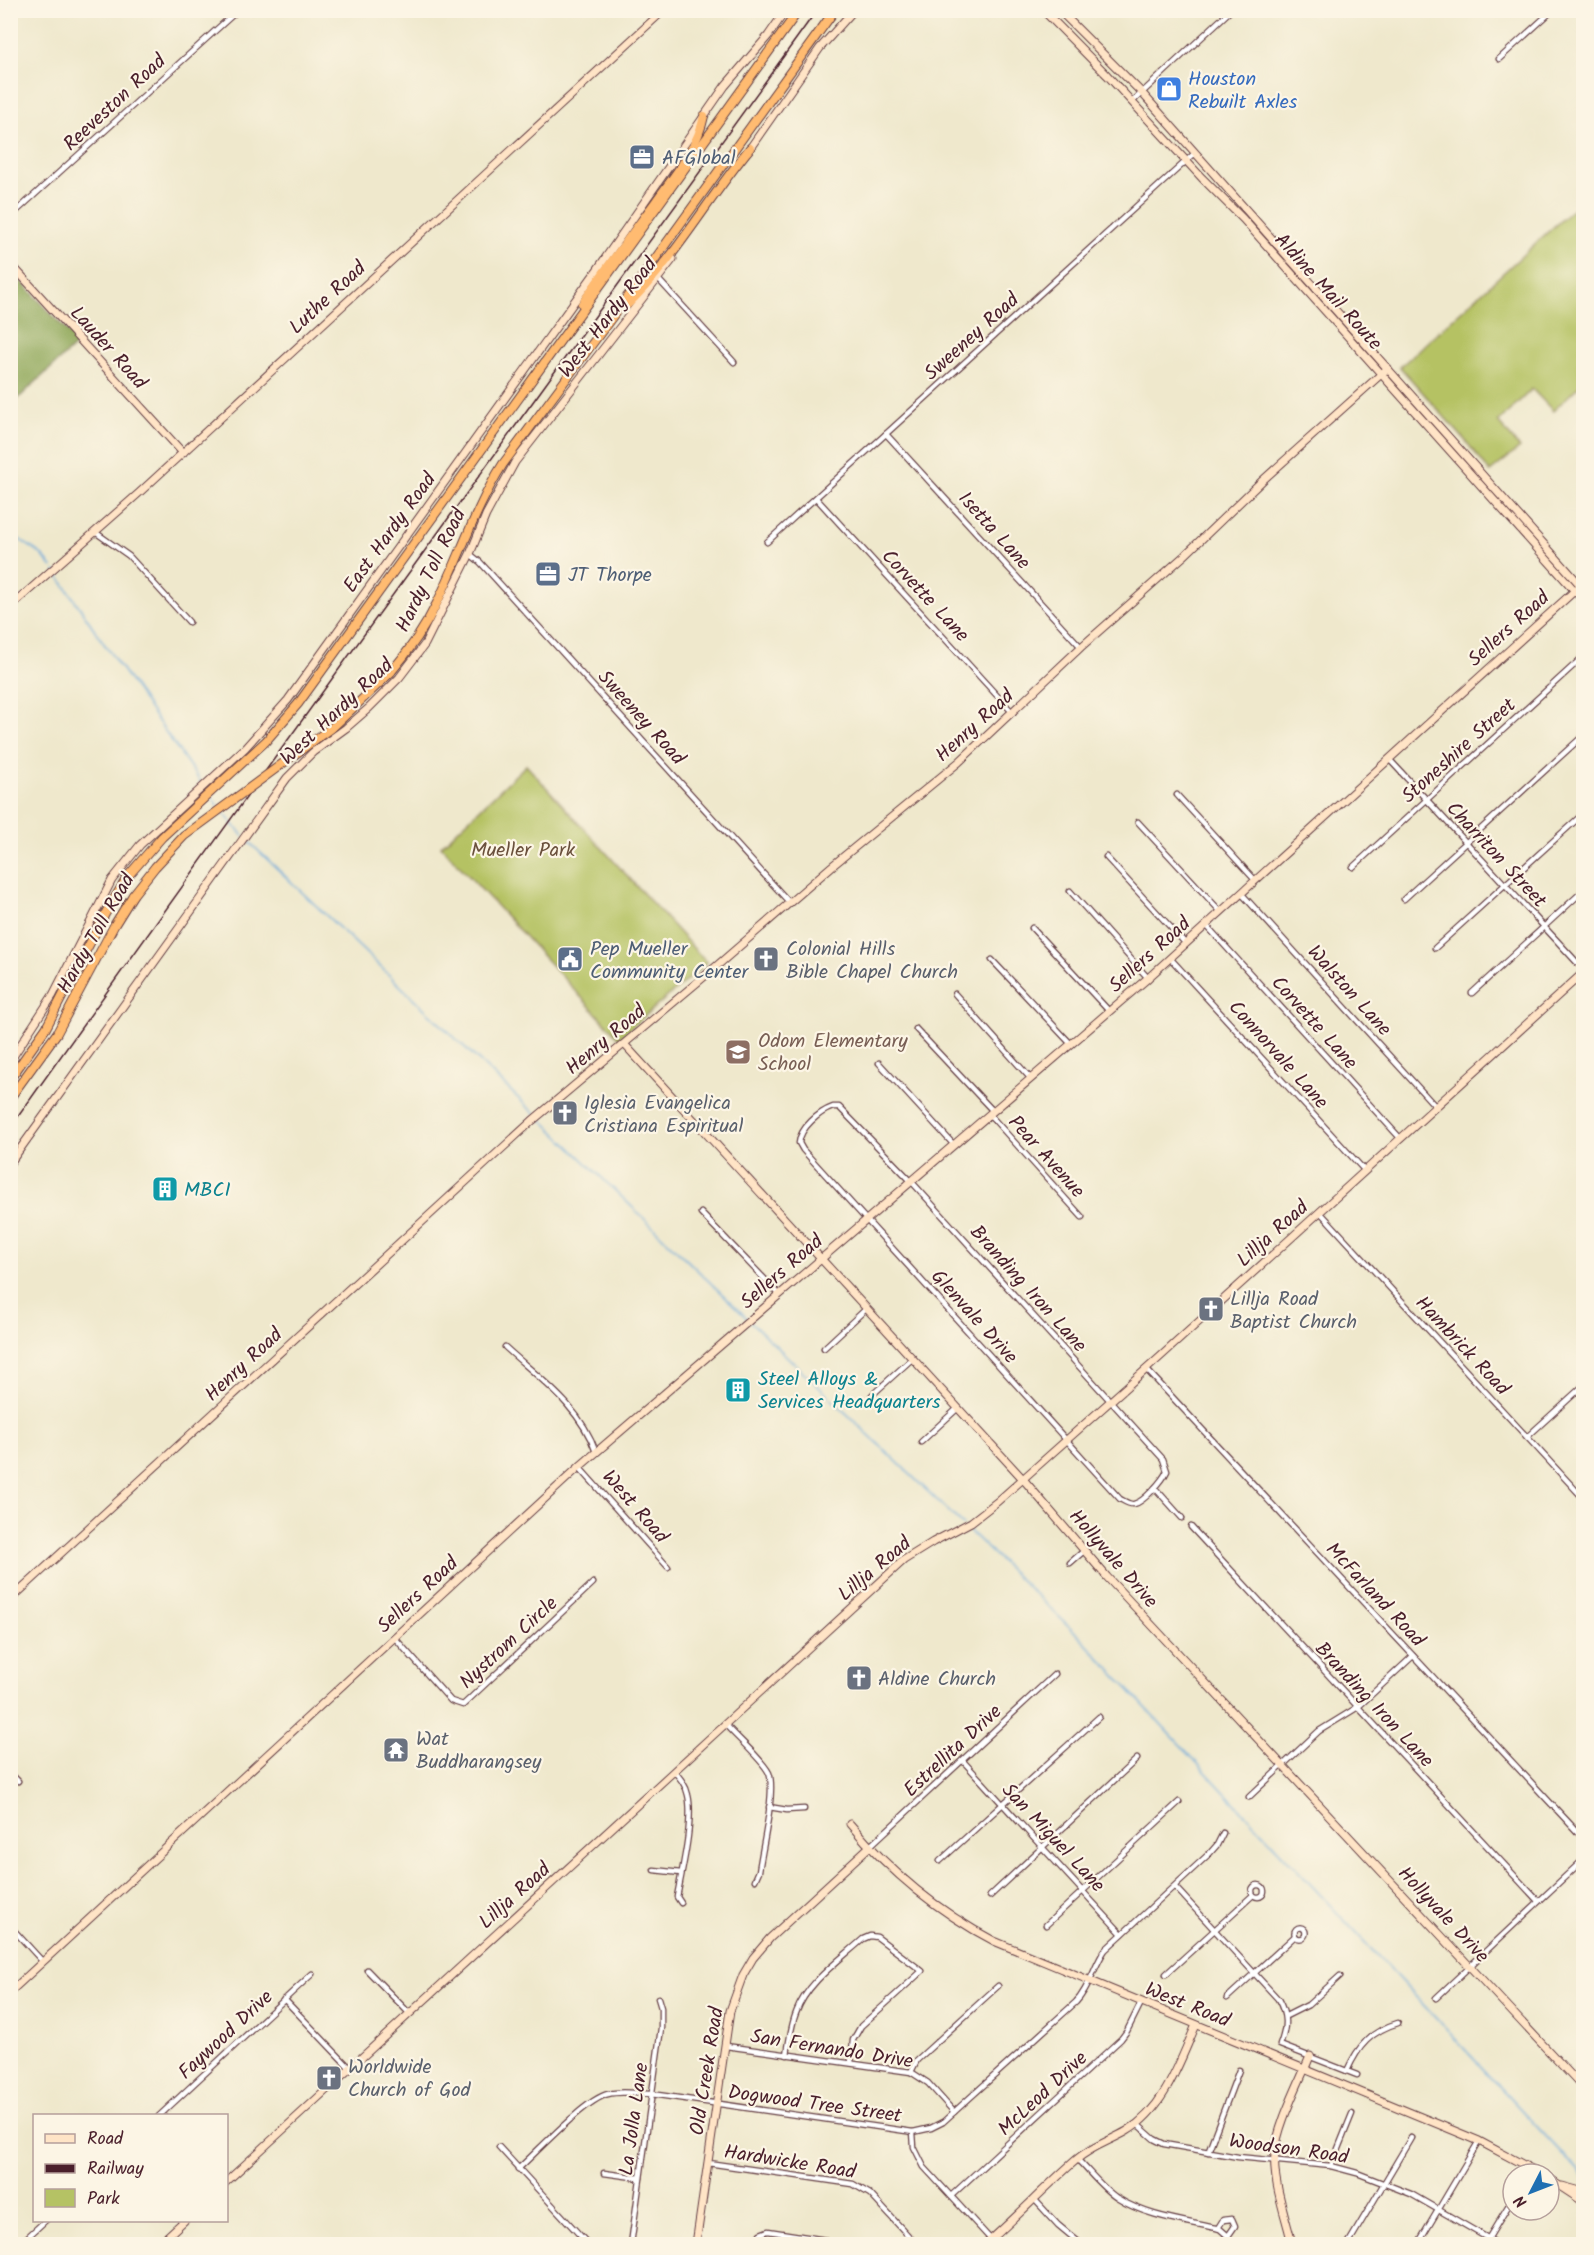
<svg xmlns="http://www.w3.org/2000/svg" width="1594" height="2255" font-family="Kalam,sans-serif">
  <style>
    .green { fill: #b5c264; stroke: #807048; stroke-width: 1.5 }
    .forest { fill: #90a85a; stroke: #6d6442; stroke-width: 1.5 }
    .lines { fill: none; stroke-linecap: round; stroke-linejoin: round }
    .stream { stroke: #67a7da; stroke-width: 1.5 }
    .street-casing { stroke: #633d43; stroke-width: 7 }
    .secondary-casing { stroke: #633d43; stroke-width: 9 }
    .highway-casing { stroke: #633d43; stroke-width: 10 }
    .street { stroke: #fff; stroke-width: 4.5 }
    .secondary { stroke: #ffe4c6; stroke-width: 7 }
    .highway { stroke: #ffbb71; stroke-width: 8 }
    .rail { stroke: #4a1f2b; stroke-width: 1.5 }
    .highway-bridge-casing { stroke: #633d43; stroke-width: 10; stroke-linecap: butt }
    .highway-bridge { stroke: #ffbb71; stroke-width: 8 }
    .labels { text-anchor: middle; stroke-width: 4.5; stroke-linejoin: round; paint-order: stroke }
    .shop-label { font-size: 20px; fill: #366cbe; stroke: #fcf5e5; text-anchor: start }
    .street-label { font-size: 20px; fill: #4a1f2b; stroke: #fcf5e5 }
    .service-label { font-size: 20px; fill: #4e5e75; stroke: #fcf5e5; text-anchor: start }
    .park-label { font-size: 20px; fill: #6a503c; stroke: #fcf5e5 }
    .worship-label { font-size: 20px; fill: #5b616d; stroke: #fcf5e5; text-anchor: start }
    .education-label { font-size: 20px; fill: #785e54; stroke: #fcf5e5; text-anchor: start }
    .culture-label { font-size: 20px; fill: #0d838f; stroke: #fcf5e5; text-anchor: start }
  </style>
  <rect width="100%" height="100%" fill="#fcf5e5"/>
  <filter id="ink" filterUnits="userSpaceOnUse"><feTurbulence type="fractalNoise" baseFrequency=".0167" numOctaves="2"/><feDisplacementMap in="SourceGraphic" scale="12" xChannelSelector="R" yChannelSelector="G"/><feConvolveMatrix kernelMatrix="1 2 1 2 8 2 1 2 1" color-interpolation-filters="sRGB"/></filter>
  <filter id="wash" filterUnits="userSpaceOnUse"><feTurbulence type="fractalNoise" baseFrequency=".008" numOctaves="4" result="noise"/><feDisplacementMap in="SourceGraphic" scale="24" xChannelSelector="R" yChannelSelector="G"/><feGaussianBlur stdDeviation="1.35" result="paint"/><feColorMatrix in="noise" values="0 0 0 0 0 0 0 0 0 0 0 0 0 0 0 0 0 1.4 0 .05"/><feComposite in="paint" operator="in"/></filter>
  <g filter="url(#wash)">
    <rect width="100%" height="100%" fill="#efe8cc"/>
    <g class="green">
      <polygon points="1583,200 1583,382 1553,411 1532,389 1498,422 1520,448 1490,472 1464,439 1400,367"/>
      <polygon points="526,765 707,963 619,1038 441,846"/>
    </g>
    <polygon class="forest" points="11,270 78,343 11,405"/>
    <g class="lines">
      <g class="stream">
        <polyline points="10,533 41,554 52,567"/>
        <polyline points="55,571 109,651 202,784"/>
        <polyline points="211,795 218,806"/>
        <polyline points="223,812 243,836"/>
        <polyline points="246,839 536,1115"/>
        <polyline points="540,1118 748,1319"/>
        <polyline points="751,1322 963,1525"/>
        <polyline points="966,1528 1075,1632 1584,2177"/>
      </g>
    </g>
  </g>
  <g filter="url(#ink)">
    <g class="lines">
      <defs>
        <g id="street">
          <polyline points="1499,59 1553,10"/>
          <polyline points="1132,102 1231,10"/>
          <polyline points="10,217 238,10"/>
          <polyline points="658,279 734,362"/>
          <polyline points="886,434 1081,647"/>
          <polyline points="816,498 1013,713"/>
          <polyline points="95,532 129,556 189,622"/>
          <polyline points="767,542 1195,153"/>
          <polyline points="470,554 480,562 789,902"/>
          <polyline points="1389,759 1584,970"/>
          <polyline points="1177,795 1255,880"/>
          <polyline points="1138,822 1221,912"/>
          <polyline points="1106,857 1186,944"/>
          <polyline points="1353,867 1584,656"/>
          <polyline points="1070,891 1148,978"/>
          <polyline points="1241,893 1436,1107"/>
          <polyline points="1404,899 1584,735"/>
          <polyline points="1206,925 1401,1139"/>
          <polyline points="1032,928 1109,1011"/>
          <polyline points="1435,948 1584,813"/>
          <polyline points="1170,958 1365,1171"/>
          <polyline points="992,960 1071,1044"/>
          <polyline points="1472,993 1584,890"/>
          <polyline points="955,994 1031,1079"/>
          <polyline points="916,1029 993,1111"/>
          <polyline points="879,1063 954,1145"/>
          <path d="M833,1107h6l72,74 252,278 4,12c-4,9 -23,31 -33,33 -5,1 -10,-3 -14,-5l-317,-349 -4,-7c1,-15 20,-31 34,-36z"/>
          <polyline points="989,1114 1082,1217"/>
          <polyline points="1320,1212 1584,1499"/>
          <polyline points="701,1213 779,1294"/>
          <path d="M505,1347c35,32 75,59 91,105"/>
          <polyline points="824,1348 867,1308"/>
          <polyline points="1146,1369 1584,1839"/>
          <polyline points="872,1395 913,1358"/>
          <polyline points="1527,1437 1584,1385"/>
          <polyline points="921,1442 958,1408"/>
          <polyline points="579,1467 668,1567"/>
          <polyline points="1155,1488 1182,1518"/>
          <polyline points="1191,1527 1538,1901"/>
          <polyline points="1070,1563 1085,1550"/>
          <polyline points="394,1637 451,1701 463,1705 593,1583"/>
          <path d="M725,1724c10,12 38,36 44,49 7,18 -7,76 -10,98l-4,9"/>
          <polyline points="963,1761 1122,1934"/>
          <path d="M674,1771c6,7 12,14 14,24 6,25 -6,75 -11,102l4,6"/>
          <polyline points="10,1773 18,1781"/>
          <polyline points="1249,1797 1319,1731 1358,1707 1413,1656"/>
          <polyline points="769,1807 787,1810 804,1809"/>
          <polyline points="869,1847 1055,1674"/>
          <polyline points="940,1861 1099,1717"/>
          <polyline points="654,1870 681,1873"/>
          <circle cx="1258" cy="1891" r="6"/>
          <path d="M1175,1887l103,112c9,16 9,28 2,46l77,30"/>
          <polyline points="990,1896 1137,1759"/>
          <polyline points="1046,1925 1179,1802"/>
          <polyline points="10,1926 43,1962"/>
          <circle cx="1300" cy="1933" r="5.5"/>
          <polyline points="367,1970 409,2013"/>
          <polyline points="1166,1974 1253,1895"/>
          <polyline points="1227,1998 1295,1936"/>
          <polyline points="1436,1998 1584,1859"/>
          <polyline points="284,1999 350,2068"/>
          <polyline points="1286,2016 1308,2005 1340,1976"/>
          <polyline points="726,2046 911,2072 928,2083 954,2112"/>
          <path d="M787,2055c2,-14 4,-29 9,-42 11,-31 44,-53 67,-74l7,-3 7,1 45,34 -61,55 -8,14 -2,23"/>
          <path d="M1347,2071c11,-25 24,-40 51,-48"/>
          <polyline points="911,2072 917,2060 998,1986"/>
          <polyline points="159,2116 312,1974"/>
          <polyline points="1137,2124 1154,2139 1164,2144 1238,2157 1331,2166 1357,2173 1411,2194 1498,2244"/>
          <polyline points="913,2132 914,2147 924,2167 995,2244"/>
          <polyline points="499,2147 588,2244"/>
          <polyline points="1208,2152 1239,2070"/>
          <path d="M1077,2159c13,13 25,29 40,39 30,19 69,23 103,31l8,7 2,8"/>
          <polyline points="708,2163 853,2184 870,2194 916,2244"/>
          <polyline points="1331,2166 1352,2114"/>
          <path d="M518,2169c20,-18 68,-70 90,-75 15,-4 28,0 43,0l262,38 18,-4 12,-6 133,-120c14,-15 18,-36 29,-52l105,-97 7,-8 6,-12"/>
          <polyline points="604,2173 640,2178"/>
          <polyline points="951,2196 1121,2039 1127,2031 1141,2003"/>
          <polyline points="1035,2200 1058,2225 1081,2244"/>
          <polyline points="1218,2228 1223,2220 1232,2219 1235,2226 1228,2236"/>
          <polyline points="20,2244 46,2220"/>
          <polyline points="631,2244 661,2028 661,2008 658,1998"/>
          <polyline points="756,2244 760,2234 768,2231 826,2240 835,2244"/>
          <polyline points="1348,2244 1411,2138"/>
          <polyline points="1418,2244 1479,2141"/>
          <polyline points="1485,2244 1513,2198"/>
        </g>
        <g id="secondary">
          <polyline points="1043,10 1107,75 1202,178 1243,219 1584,601"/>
          <polyline points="1059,10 1142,93 1583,588"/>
          <polyline points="748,151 820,48 854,10"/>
          <polyline points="10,263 183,453"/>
          <polyline points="10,607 139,493 664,10"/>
          <polyline points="625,1045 1023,1479 1107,1577 1584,2089"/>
          <polyline points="10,1061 53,995 112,880 140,845 245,748 288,700 597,270 725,86 768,36 786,10"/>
          <polyline points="10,1163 287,778 313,752 346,728 369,708 399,678 425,644 470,554 486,515 515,462 673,259"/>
          <polyline points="10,1600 532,1121 712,970 832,866 959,762 1081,647 1184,556 1263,480 1388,368"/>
          <path d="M850,1824c41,49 87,87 144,117l485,200 62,33"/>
          <polyline points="10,1992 579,1467 1148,978 1581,585"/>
          <polyline points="1549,2179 1584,2202"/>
          <polyline points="226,2182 904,1560 933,1542 971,1522 998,1501 1160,1357 1584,972"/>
          <polyline points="1562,2186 1584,2192"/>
          <polyline points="159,2244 185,2220"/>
          <polyline points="696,2244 730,2011 743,1975 753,1958 770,1938 869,1847"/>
          <path d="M986,2244c31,-27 59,-57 90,-84 16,-14 34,-19 51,-29 38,-23 52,-68 69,-106"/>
          <path d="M1292,2244c-6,-27 -20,-63 -17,-91 2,-28 24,-69 35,-97"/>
        </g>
        <g id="highway">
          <path d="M582,304c23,-35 49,-69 74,-103 18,-25 42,-54 48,-85"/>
          <path d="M625,307c49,-46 82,-107 125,-159"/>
          <path d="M391,672c18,-21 34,-44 46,-69 23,-46 38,-95 66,-139l144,-194 188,-260"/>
          <path d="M10,1079l36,-51 59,-114 23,-38 34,-39 104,-96 32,-37c166,-232 335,-462 501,-694"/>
          <polyline points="10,1098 57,1033 115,924 133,895"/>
        </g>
      </defs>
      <use href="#street" class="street-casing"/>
      <use href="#secondary" class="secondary-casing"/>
      <use href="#highway" class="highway-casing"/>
      <use href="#street" class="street"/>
      <use href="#secondary" class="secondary"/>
      <use href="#highway" class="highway"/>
      <path class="rail" d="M10,1128c265,-375 538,-745 807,-1118"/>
      <defs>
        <polyline id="highway-bridge" points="133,895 155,867 184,836 335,725 391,672"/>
      </defs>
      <use href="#highway-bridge" class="highway-bridge-casing"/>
      <use href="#highway-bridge" class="highway-bridge"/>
    </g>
  </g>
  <defs>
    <symbol id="shop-square" viewBox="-11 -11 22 22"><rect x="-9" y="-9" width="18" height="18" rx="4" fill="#3f7fe0" stroke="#fcf5e5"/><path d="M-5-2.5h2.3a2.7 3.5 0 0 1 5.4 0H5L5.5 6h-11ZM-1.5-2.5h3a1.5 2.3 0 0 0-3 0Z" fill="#fff"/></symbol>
    <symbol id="office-square" viewBox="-11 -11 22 22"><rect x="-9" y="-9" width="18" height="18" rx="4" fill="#5c6f8a" stroke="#fcf5e5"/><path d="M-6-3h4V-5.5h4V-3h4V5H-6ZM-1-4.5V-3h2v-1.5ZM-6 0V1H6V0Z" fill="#fff"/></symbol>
    <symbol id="civic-square" viewBox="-11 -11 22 22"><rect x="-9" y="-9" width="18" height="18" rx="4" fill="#5c6f8a" stroke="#fcf5e5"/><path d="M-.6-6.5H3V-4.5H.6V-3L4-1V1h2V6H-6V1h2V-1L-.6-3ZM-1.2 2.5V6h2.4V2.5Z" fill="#fff"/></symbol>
    <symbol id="church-square" viewBox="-11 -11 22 22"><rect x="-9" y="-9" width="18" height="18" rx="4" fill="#6b7280" stroke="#fcf5e5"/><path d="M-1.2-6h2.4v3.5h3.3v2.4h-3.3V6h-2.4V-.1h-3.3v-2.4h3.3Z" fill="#fff"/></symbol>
    <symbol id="school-square" viewBox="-11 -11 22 22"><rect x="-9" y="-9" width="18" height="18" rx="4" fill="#8d6e63" stroke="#fcf5e5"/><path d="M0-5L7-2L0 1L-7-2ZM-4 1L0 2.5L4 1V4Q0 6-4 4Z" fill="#fff"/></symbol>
    <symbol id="building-square" viewBox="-11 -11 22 22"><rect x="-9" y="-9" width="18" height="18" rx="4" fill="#0f9aa8" stroke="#fcf5e5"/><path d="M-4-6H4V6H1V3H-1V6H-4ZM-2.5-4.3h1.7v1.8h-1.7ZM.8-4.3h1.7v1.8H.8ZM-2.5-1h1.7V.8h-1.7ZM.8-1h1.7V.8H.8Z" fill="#fff"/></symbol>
    <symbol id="temple-square" viewBox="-11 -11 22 22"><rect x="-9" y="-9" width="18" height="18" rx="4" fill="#6b7280" stroke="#fcf5e5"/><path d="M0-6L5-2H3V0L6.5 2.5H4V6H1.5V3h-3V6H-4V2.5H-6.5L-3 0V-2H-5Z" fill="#fff"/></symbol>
  </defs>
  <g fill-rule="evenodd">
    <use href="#shop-square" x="1154" y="74" width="30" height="30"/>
    <use href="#office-square" x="627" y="142" width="30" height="30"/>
    <use href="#office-square" x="533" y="559" width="30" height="30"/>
    <use href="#civic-square" x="555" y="944" width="30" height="30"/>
    <use href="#church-square" x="751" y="944" width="30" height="30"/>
    <use href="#school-square" x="723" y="1037" width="30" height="30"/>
    <use href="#church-square" x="550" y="1098" width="30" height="30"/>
    <use href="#building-square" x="150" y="1174" width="30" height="30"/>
    <use href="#church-square" x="1196" y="1294" width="30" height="30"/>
    <use href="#building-square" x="723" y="1375" width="30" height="30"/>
    <use href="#church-square" x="844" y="1663" width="30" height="30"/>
    <use href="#temple-square" x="381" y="1735" width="30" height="30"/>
    <use href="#church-square" x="314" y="2063" width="30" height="30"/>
  </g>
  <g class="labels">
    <g class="shop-label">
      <text x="1188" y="85">Houston<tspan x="1188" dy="23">Rebuilt Axles</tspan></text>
    </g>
    <g class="street-label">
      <text transform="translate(114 102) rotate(-43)" y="7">Reeveston Road</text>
      <text transform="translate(1329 291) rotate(48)" y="7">Aldine Mail Route</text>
      <text transform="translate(327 297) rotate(-43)" y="7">Luthe Road</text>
      <text transform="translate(607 317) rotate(-52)" y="7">West Hardy Road</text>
      <text transform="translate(971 336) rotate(-42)" y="7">Sweeney Road</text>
      <text transform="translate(109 347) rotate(48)" y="7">Lauder Road</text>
      <text transform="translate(995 530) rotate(48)" y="7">Isetta Lane</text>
      <text transform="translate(389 532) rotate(-54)" y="7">East Hardy Road</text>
      <text transform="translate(430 570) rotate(-64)" y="7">Hardy Toll Road</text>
      <text transform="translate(926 595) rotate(47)" y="7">Corvette Lane</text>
      <text transform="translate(1508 628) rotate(-42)" y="7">Sellers Road</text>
      <text transform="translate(336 711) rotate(-43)" y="7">West Hardy Road</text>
      <text transform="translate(642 717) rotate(48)" y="7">Sweeney Road</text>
      <text transform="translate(974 725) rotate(-42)" y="7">Henry Road</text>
      <text transform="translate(1458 750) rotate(-42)" y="7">Stoneshire Street</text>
      <text transform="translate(1497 854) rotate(47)" y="7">Charriton Street</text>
      <text transform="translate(95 933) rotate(-60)" y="7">Hardy Toll Road</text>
      <text transform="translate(1149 954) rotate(-42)" y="7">Sellers Road</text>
      <text transform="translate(1350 990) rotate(48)" y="7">Walston Lane</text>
      <text transform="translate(1315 1022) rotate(48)" y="7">Corvette Lane</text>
      <text transform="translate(605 1039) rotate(-40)" y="7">Henry Road</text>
      <text transform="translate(1279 1054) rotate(48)" y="7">Connorvale Lane</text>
      <text transform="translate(1047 1156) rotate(48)" y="7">Pear Avenue</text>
      <text transform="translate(1272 1233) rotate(-42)" y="7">Lillja Road</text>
      <text transform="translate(781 1271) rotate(-41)" y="7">Sellers Road</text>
      <text transform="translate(1029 1288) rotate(48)" y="7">Branding Iron Lane</text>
      <text transform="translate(975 1316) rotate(48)" y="7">Glenvale Drive</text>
      <text transform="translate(1463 1345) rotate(47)" y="7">Hambrick Road</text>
      <text transform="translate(243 1364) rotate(-43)" y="7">Henry Road</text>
      <text transform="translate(636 1506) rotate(49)" y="7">West Road</text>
      <text transform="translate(1114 1558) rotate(49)" y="7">Hollyvale Drive</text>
      <text transform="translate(874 1568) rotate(-40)" y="7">Lillja Road</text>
      <text transform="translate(417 1594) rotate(-43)" y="7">Sellers Road</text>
      <text transform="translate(1376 1594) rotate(47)" y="7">McFarland Road</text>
      <text transform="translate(508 1642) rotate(-43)" y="7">Nystrom Circle</text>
      <text transform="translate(1375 1704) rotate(47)" y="7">Branding Iron Lane</text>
      <text transform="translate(952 1750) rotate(-43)" y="7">Estrellita Drive</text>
      <text transform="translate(1054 1837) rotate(47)" y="7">San Miguel Lane</text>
      <text transform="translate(514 1895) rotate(-42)" y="7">Lillja Road</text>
      <text transform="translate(1444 1914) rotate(47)" y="7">Hollyvale Drive</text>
      <text transform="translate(1188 2004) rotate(22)" y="7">West Road</text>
      <text transform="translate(225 2034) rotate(-43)" y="7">Faywood Drive</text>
      <text transform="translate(832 2048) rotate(9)" y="7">San Fernando Drive</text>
      <text transform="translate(706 2071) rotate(-81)" y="7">Old Creek Road</text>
      <text transform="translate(1042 2093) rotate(-43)" y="7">McLeod Drive</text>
      <text transform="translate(815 2103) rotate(8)" y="7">Dogwood Tree Street</text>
      <text transform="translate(633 2119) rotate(-82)" y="7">La Jolla Lane</text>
      <text transform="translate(1289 2148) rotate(8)" y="7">Woodson Road</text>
      <text transform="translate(790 2161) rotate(9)" y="7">Hardwicke Road</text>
    </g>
    <g class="service-label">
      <text x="662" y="164">AFGlobal</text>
      <text x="568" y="581">JT Thorpe</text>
      <text x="590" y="955">Pep Mueller<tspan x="590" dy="23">Community Center</tspan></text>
    </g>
    <g class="park-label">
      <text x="523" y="856">Mueller Park</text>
    </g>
    <g class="worship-label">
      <text x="786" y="955">Colonial Hills<tspan x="786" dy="23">Bible Chapel Church</tspan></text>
      <text x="584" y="1109">Iglesia Evangelica<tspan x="584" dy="23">Cristiana Espiritual</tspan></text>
      <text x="1230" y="1305">Lillja Road<tspan x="1230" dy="23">Baptist Church</tspan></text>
      <text x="878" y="1685">Aldine Church</text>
      <text x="416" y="1745">Wat<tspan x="416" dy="23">Buddharangsey</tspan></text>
      <text x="348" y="2073">Worldwide<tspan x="348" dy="23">Church of God</tspan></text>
    </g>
    <g class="education-label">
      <text x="758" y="1047">Odom Elementary<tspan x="758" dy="23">School</tspan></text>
    </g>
    <g class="culture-label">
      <text x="184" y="1196">MBCI</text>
      <text x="758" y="1385">Steel Alloys &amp;<tspan x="758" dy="23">Services Headquarters</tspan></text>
    </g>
  </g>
  <rect width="1594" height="2255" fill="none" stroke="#fcf5e5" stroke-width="36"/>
  <rect x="33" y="2114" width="195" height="108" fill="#fcf5e5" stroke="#b59f9b" stroke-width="1.5"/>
  <rect x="45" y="2134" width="30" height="9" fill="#ffe4c6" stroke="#b59f9b" stroke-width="1.5"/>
  <text x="87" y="2144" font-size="18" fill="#4a1f2b">Road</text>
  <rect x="45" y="2164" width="30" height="9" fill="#4a1f2b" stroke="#b59f9b" stroke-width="1.5"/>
  <text x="87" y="2174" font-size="18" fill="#4a1f2b">Railway</text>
  <rect x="45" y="2189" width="30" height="18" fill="#b5c264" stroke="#b59f9b" stroke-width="1.5"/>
  <text x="87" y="2204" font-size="18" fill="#4a1f2b">Park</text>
  <g transform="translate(1531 2192) rotate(228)"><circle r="28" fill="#fcf5e5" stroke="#b59f9b" stroke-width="1.5"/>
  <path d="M0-4.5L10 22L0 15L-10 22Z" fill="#1f6fb2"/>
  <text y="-9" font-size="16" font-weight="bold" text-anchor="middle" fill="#4a1f2b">N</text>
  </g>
</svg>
